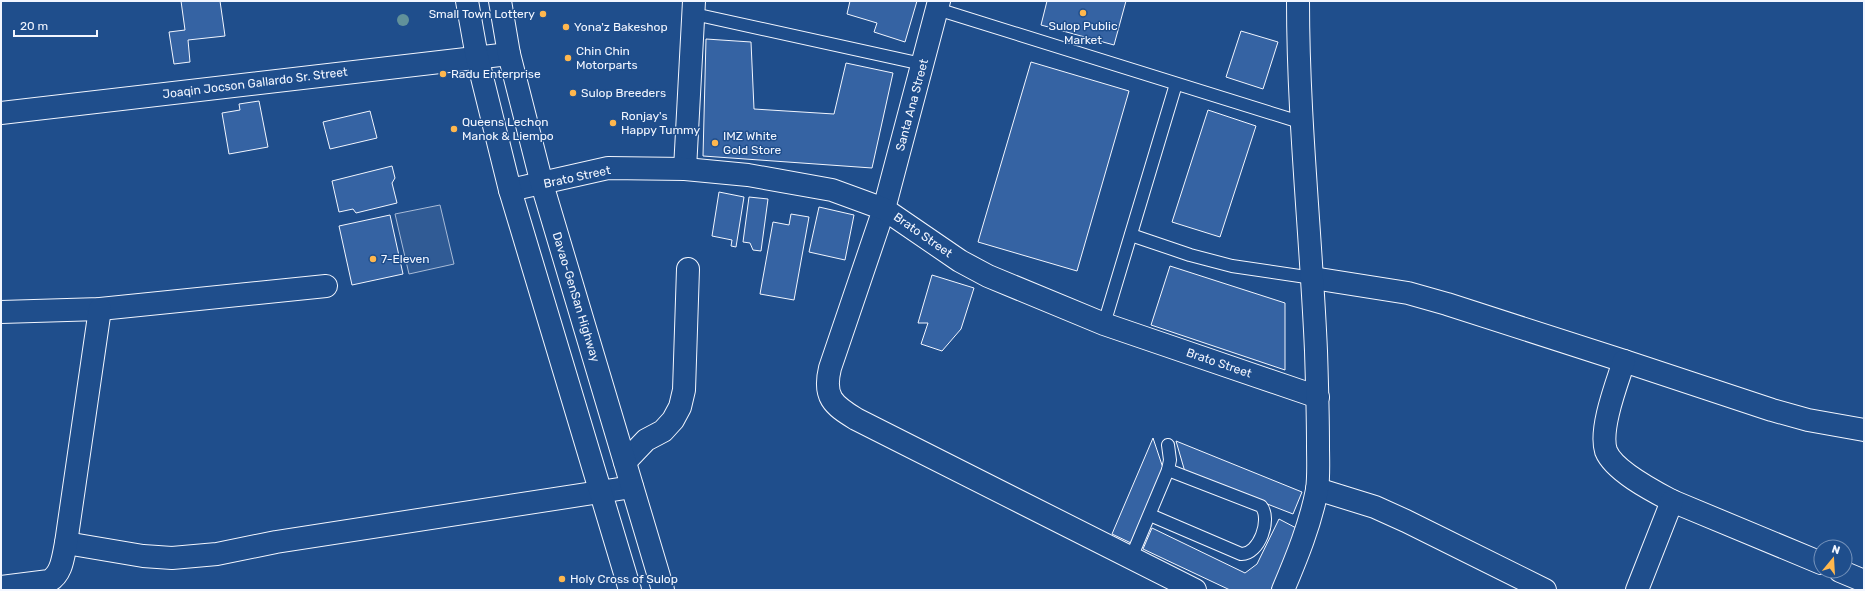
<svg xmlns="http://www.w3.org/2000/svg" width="1865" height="591" font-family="Rubik,sans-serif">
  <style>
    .parking { fill: #305b95; stroke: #a8bbd7 }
    .building { fill: #3563a3; stroke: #f2f6ff }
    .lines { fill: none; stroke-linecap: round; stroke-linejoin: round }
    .lane-casing { stroke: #f2f6ff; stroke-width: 14 }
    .street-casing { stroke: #f2f6ff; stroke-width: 24 }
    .highway-casing { stroke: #f2f6ff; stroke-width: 24 }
    .lane { stroke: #1f4e8c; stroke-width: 12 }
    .street { stroke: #1f4e8c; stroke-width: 22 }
    .highway { stroke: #1f4e8c; stroke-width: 22 }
    .tree { fill: #61919a }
    .poi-dot { fill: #ffb74d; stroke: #1f4e8c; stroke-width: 1.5 }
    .labels { text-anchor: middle; stroke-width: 3; stroke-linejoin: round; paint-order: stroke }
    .poi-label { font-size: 12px; fill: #f2f6ff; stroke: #1f4e8c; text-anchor: start }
    .street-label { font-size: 12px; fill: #f2f6ff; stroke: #1f4e8c }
  </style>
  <rect width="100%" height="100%" fill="#1f4e8c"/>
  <polygon class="parking" points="440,205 454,264 409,274 395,214"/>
  <g class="building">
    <polygon points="181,1 220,1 225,36 188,40 190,62 174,64 169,32 185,30"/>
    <polygon points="850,1 917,1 905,42 874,32 877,23 847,14"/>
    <polygon points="1047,1 1126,1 1114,45 1041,25"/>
    <polygon points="1241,31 1278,42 1263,89 1226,77"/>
    <polygon points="706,39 751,42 754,109 834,114 846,63 893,73 872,168 703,156"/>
    <polygon points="1031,62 1129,91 1077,271 978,242"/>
    <polygon points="259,101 268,147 229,154 222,113 240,110 239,104"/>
    <polygon points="1208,110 1256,126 1220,237 1172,222"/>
    <polygon points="370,111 377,138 330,149 323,122"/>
    <polygon points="392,166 395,178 392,183 397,203 356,213 353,209 339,212 332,181"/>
    <polygon points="719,192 744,197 736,247 731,246 732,240 712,236"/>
    <polygon points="749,197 768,199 761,251 753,250 750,243 743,242"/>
    <polygon points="819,207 854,215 845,260 809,252"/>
    <polygon points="791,214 809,217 794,300 760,294 773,222 789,225"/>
    <polygon points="390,215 403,274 352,285 339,226"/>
    <polygon points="1170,266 1285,303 1285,370 1151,325"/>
    <polygon points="932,275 974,288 961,329 942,351 921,344 928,323 918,323"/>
    <polygon points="1153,438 1163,468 1131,543 1112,534"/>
    <polygon points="1176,441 1302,492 1293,514 1185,472"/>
    <polygon points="1279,519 1300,530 1271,590 1230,590 1143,549 1152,528 1245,573 1257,564"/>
  </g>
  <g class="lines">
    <defs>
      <g id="lane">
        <polyline points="937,9 1303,123"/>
        <polyline points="694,14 922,64"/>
        <polyline points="1131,235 1190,255 1232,266 1313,278"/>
        <polyline points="1104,324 1176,84"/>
        <path d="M1150,515l91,39c18,1 31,-35 20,-48l-93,-36"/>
        <polyline points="1131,558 1168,470 1170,460 1168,445"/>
      </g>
      <g id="street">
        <path d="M939,1l-55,208 -54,159c-7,29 3,37 26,51l339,171"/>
        <polyline points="1,113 509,54"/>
        <polyline points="685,169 694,1"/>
        <polyline points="510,190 608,168 685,169 748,175 832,190 884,209 960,261 988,276 1104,324 1318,397"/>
        <polyline points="1313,278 1408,293 1447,304 1624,361 1772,410 1808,420 1864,430"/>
        <polyline points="1,312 100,309 326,286"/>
        <path d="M1624,361c-7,22 -25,68 -18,90 8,20 47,40 66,50l149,62"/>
        <polyline points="625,462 646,440 663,431 673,420 680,407 684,390 688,269"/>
        <polyline points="1317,489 1375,507 1406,521 1545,590"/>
        <polyline points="66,543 143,556 172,558 217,554 276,542 632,487"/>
        <polyline points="1840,571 1864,581"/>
        <path d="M1,587l48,-6c13,-7 14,-24 17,-38l34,-234"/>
        <path d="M1283,590c14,-33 27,-65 34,-100 2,-14 1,-30 1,-45 0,-31 -1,-63 -2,-94 -5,-116 -18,-233 -18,-350"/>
        <polyline points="1637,590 1672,501"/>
      </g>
      <g id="highway">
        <polyline points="467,1 477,57 510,190 630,590"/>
        <polyline points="500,1 509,54 542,184 663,590"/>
      </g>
    </defs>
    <use href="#lane" class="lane-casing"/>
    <use href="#street" class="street-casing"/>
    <use href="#highway" class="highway-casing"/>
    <use href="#lane" class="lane"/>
    <use href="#street" class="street"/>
    <use href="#highway" class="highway"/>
  </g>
  <circle class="tree" cx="403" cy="20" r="6"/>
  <g class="poi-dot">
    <circle cx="1083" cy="13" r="4"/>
    <circle cx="543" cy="14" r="4"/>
    <circle cx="566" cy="27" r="4"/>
    <circle cx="568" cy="58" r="4"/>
    <circle cx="443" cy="74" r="4"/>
    <circle cx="573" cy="93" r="4"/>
    <circle cx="613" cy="123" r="4"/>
    <circle cx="454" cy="129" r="4"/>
    <circle cx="715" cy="143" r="4"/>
    <circle cx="373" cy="259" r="4"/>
    <circle cx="562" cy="579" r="4"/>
  </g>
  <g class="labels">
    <g class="poi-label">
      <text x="535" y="18" text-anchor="end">Small Town Lottery</text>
      <text x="1083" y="30" text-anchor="middle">Sulop Public<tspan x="1083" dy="14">Market</tspan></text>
      <text x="574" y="31">Yona'z Bakeshop</text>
      <text x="576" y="55">Chin Chin<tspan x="576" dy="14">Motorparts</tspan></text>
      <text x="451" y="78">Radu Enterprise</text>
      <text x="581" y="97">Sulop Breeders</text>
      <text x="621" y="120">Ronjay's<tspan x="621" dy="14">Happy Tummy</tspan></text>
      <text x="462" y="126">Queens Lechon<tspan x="462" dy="14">Manok &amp; Liempo</tspan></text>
      <text x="723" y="140">IMZ White<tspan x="723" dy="14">Gold Store</tspan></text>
      <text x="381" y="263">7-Eleven</text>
      <text x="570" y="583">Holy Cross of Sulop</text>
    </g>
    <g class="street-label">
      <text transform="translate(255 83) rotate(-7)" y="4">Joaqin Jocson Gallardo Sr. Street</text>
      <text transform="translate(912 105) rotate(-75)" y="4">Santa Ana Street</text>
      <text transform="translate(577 177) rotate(-12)" y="4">Brato Street</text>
      <text transform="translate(923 235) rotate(35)" y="4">Brato Street</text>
      <text transform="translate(576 297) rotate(73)" y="4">Davao-GenSan Highway</text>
      <text transform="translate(1219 363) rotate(19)" y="4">Brato Street</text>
    </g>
  </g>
  <rect width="1865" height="591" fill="none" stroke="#f2f6ff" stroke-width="4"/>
  <g transform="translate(1833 559) rotate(18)"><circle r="19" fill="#1f4e8c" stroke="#7391ba"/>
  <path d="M0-3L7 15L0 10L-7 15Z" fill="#ffb74d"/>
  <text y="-6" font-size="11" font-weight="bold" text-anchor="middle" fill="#f2f6ff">N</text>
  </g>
  <path d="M14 30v6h83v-6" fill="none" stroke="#f2f6ff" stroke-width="2"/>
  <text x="20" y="30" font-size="12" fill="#f2f6ff" stroke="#1f4e8c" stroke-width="3" paint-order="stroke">20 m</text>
</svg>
